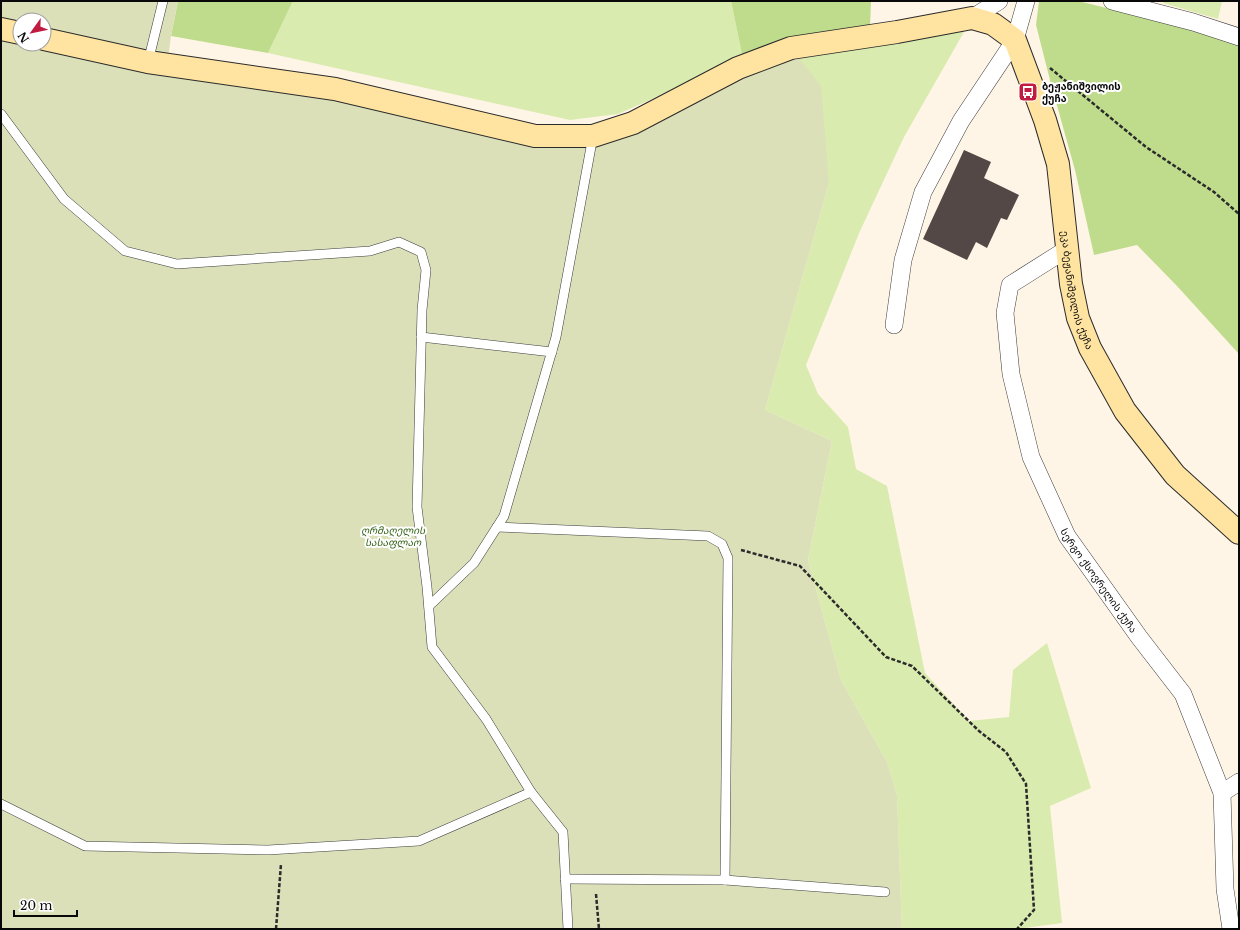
<svg xmlns="http://www.w3.org/2000/svg" width="1240" height="930" font-family="'Libre Baskerville','Noto Sans Georgian',serif">
  <style>
    .green { fill: #d9ebae }
    .forest { fill: #bfdc8d }
    .cemetery { fill: #dbe0b8; fill-rule: evenodd }
    .building { fill: #534845 }
    .lines { fill: none; stroke-linecap: round; stroke-linejoin: round }
    .lane-casing { stroke: #3c3c3c; stroke-width: 10 }
    .street-casing { stroke: #3c3c3c; stroke-width: 18 }
    .secondary-casing { stroke: #2b2b2b; stroke-width: 24 }
    .path { stroke: #2b2b2b; stroke-width: 2.5; stroke-dasharray: 4 2; stroke-linecap: butt }
    .lane { stroke: #fff; stroke-width: 9 }
    .street { stroke: #fff; stroke-width: 17 }
    .secondary { stroke: #ffe3a1; stroke-width: 22 }
    .labels { text-anchor: middle; stroke-width: 4; stroke-linejoin: round; paint-order: stroke }
    .poi-label { font-size: 10px; font-weight: bold; fill: #090909; stroke: #fff; text-anchor: start }
    .street-label { font-size: 10px; fill: #090909; stroke: #fff }
    .park-label { font-size: 10px; font-style: italic; fill: #356317; stroke: #fff }
  </style>
  <rect width="100%" height="100%" fill="#fff5e6"/>
  <g class="green">
    <polygon points="293,1 731,1 743,59 618,114 570,120 268,53"/>
    <polygon points="1164,1 1222,1 1218,19 1163,3"/>
    <polygon points="972,18 904,137 860,231 806,365 818,394 848,427 856,469 887,486 925,673 969,721 1009,717 1013,670 1047,643 1091,788 1050,806 1062,923 1017,929 902,929 897,795 887,762 841,680 808,560 832,441 765,410 829,183 791,48"/>
  </g>
  <g class="forest">
    <polygon points="178,1 293,1 268,53 171,36"/>
    <polygon points="731,1 871,1 870,28 743,59"/>
    <polygon points="1039,1 1078,1 1205,32 1239,43 1239,354 1177,286 1137,245 1094,255 1075,170 1051,84 1036,25"/>
  </g>
  <path class="cemetery" d="M1,1h177l-7,35 -5,38 427,62 198,-88 30,38 8,97 -64,227 67,31 -24,119 33,120 46,82 10,33 5,134h-901zM20,20h24v24h-24z"/>
  <polygon class="building" points="964,150 991,162 984,178 1019,195 1007,220 1001,218 987,248 976,242 967,260 923,239"/>
  <g class="lines">
    <defs>
      <g id="lane">
        <polyline points="148,62 163,1"/>
        <polyline points="1,114 64,199 125,251 177,264 370,251 399,242 421,252 426,270 422,310 417,507 427,587 432,647 486,719 531,792 563,832 568,929"/>
        <polyline points="421,337 552,352"/>
        <polyline points="497,527 708,536 722,544 728,558 725,880"/>
        <polyline points="429,606 474,563 504,516 556,337 593,136"/>
        <polyline points="1,804 85,846 268,850 419,841 531,792"/>
        <polyline points="565,879 725,880 885,892"/>
      </g>
      <g id="street">
        <polyline points="1112,1 1193,22 1239,37"/>
        <polyline points="972,18 999,1"/>
        <path id="s1" d="M1067,249l-57,36 -5,28 6,61 20,83 36,79 72,101 44,57 39,99 3,96 6,40"/>
        <polyline points="894,325 903,260 923,192 961,121 1015,40 1026,1"/>
        <polyline points="1222,793 1239,782"/>
      </g>
      <g id="secondary">
        <polyline points="1,29 20,33"/>
        <path id="s2" d="M44,39l104,23 187,27 200,47h58l40,-13 105,-55 53,-20 106,-16 75,-14 21,6 22,16 30,80 13,44 13,120 7,34 12,30 35,63 50,64 64,58"/>
      </g>
    </defs>
    <use href="#lane" class="lane-casing"/>
    <use href="#street" class="street-casing"/>
    <use href="#secondary" class="secondary-casing"/>
    <g class="path">
      <polyline points="1050,68 1146,147 1214,192 1239,214"/>
      <polyline points="741,550 800,566 886,657 912,666 979,731 1006,752 1026,784 1034,910 1017,929"/>
      <polyline points="596,894 599,929"/>
      <polyline points="276,929 281,864"/>
    </g>
    <use href="#lane" class="lane"/>
    <use href="#street" class="street"/>
    <use href="#secondary" class="secondary"/>
  </g>
  <defs>
    <symbol id="bus-square" viewBox="-11 -11 22 22"><rect x="-9" y="-9" width="18" height="18" rx="4" fill="#c01b41" stroke="#fff"/><path d="M-5-6H5V4H4V6H2V4H-2V6H-4V4H-5ZM-3.5-4V0h7V-4ZM-3.5 1.2v1.5H-2V1.2ZM2 1.2v1.5H3.5V1.2Z" fill="#fff"/></symbol>
  </defs>
  <g fill-rule="evenodd">
    <use href="#bus-square" x="1017" y="81" width="22" height="22"/>
  </g>
  <g class="labels">
    <g class="poi-label">
      <text x="1042" y="90">ბეჟანიშვილის<tspan x="1042" dy="12">ქუჩა</tspan></text>
    </g>
    <g class="street-label">
      <text dy="4" stroke="none"><textPath href="#s2" startOffset="1268">ეკა ბეჟანიშვილის ქუჩა</textPath></text>
      <text dy="4" stroke="none"><textPath href="#s1" startOffset="384">სერგო ქსოვრელის ქუჩა</textPath></text>
    </g>
    <g class="park-label">
      <text x="393" y="534">ღრმაღელის<tspan x="393" dy="12">სასაფლაო</tspan></text>
    </g>
  </g>
  <rect width="1240" height="930" fill="none" stroke="#090909" stroke-width="4"/>
  <g transform="translate(32 32) rotate(237)"><circle r="19" fill="#ffffff" stroke="#9d9d9d"/>
  <path d="M0-3L7 15L0 10L-7 15Z" fill="#c01b41"/>
  <text y="-6" font-size="11" font-weight="bold" text-anchor="middle" fill="#090909">N</text>
  </g>
  <path d="M14 910v6h63v-6" fill="none" stroke="#090909" stroke-width="2"/>
  <text x="20" y="910" font-size="12" fill="#090909" stroke="#ffffff" stroke-width="3" paint-order="stroke">20 m</text>
</svg>
